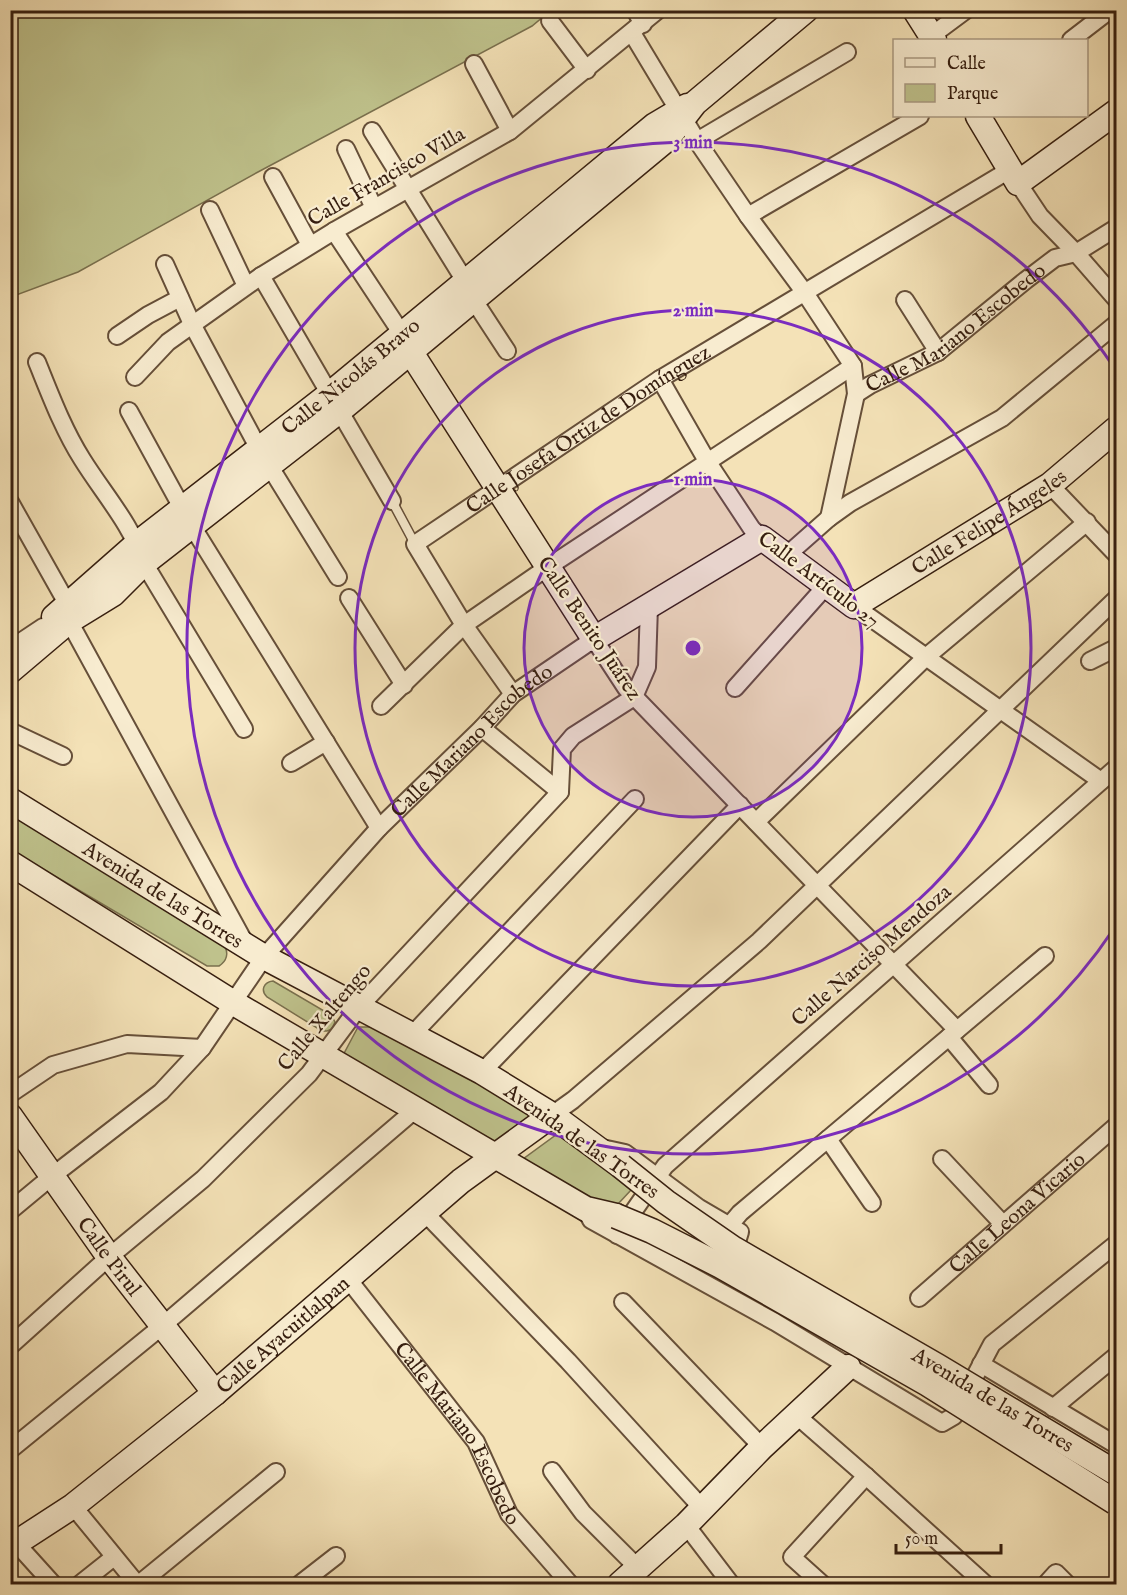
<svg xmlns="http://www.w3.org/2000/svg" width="1127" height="1595" font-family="'IM FELL English',serif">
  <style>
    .green { fill: #bfc28c; stroke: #7a704e; stroke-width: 1.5 }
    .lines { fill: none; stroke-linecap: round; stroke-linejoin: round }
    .lane-casing { stroke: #664f39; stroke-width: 11 }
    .street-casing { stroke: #664f39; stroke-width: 20 }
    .secondary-casing { stroke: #361e0f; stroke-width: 27 }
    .lane { stroke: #f8ecd0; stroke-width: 8 }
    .street { stroke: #f8ecd0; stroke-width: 16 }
    .secondary { stroke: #f8ecd0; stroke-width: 24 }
    .secondary-bridge-casing { stroke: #361e0f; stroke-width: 27; stroke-linecap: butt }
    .secondary-bridge { stroke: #f8ecd0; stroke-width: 24 }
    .ring { fill: none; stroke: #7b2cbf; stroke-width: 3 }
    .labels { text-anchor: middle; stroke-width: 4.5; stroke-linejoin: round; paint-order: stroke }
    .street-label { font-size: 21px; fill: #361e0f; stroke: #f8ecd0 }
    .centre { fill: #7b2cbf; stroke: #f8ecd0; stroke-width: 3 }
    .ring-label { font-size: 18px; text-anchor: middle; font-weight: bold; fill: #7b2cbf; stroke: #f8ecd0; stroke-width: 4.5; stroke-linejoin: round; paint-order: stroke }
  </style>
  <rect width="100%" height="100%" fill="#f4e2b7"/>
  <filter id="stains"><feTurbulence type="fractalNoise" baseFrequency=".00333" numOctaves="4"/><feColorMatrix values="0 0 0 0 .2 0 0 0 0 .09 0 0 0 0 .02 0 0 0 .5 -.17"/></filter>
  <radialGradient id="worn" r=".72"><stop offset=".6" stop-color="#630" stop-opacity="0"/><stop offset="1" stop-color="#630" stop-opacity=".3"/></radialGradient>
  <g class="green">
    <polygon points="11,11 550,11 532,26 258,172 78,272 11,297"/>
    <path d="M11,810l213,135c5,8 3,16 -5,21h-12l-196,-116z"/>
    <path d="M273,981l58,34 4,7 -3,7 -5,2h-5l-55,-34c-7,-7 -3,-15 6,-16z"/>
    <polygon points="358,1027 384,1027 539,1117 491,1148 340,1061"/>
    <polygon points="560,1132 631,1190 617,1205 605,1208 519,1162"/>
  </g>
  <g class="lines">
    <defs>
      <polyline id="lane" points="392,501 415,544"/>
      <g id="street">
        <polyline points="635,10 643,24"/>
        <polyline points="550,21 587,70"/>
        <polyline points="632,33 697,141 748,216 805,293 853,366 856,394 829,518"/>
        <polyline points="931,36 966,10"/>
        <polyline points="1071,40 1110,10"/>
        <polyline points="474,64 510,131"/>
        <polyline points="372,131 465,281"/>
        <polyline points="697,141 847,52"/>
        <polyline points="346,149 374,208"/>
        <polyline points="273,177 310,245"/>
        <polyline points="1018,183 1040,216 1076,253 1116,299"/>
        <polyline points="210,210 246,286"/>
        <polyline points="748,216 920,116"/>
        <polyline points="334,231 402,334"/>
        <polyline points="165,264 192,324 259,449 338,577"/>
        <polyline points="261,276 392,501"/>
        <polyline points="473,299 507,351"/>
        <polyline points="905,300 938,352"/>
        <polyline points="117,336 148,315 180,298"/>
        <path d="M37,362c13,32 26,67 45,97 21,34 50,66 62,104l100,166"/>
        <polyline points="135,377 168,342 261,276 334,231 510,131 658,10"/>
        <polyline points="660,379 707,461 752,529 762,538"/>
        <path id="s1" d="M856,394l14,-9 68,-33 88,-72 29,-22 21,-5 40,-25"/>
        <polyline points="129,411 192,526 379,828"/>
        <polyline points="1050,485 1116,554"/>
        <polyline points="10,502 68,605 69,621 246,945"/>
        <polyline points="786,556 829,518 850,503 1002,418 1116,324"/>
        <polyline points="349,598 404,685"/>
        <polyline points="854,606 1101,781"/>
        <polyline points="10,649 43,627"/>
        <polyline points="1090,661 1116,648"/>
        <polyline points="735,688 826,586"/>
        <path id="s2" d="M513,694l-49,-69 -49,-81 245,-165 351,-210"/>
        <polyline points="381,706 464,625 548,567 853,366"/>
        <polyline points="482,728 560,792"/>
        <polyline points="10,731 63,756"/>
        <polyline points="291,763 326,742"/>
        <polyline points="756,822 926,657 1087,522"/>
        <polyline points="412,1035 635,799"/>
        <polyline points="949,1037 989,1085"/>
        <polyline points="482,1072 740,805"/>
        <polyline points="10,1094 53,1065 127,1044 202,1048"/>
        <polyline points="552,1115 573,1100 759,941 1116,599"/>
        <polyline points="828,1139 872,1203"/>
        <polyline points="602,1148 625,1153 699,1208 740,1232 732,1258"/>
        <polyline points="942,1159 1002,1223"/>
        <polyline points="586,1210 591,1220 775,1322 942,1423 954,1416 992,1344 1116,1244"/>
        <path id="s3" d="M10,1211l41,-34 110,-85 41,-44 62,-91 115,-129 103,-100 31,-34 81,-55 32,49 331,342"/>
        <polyline points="425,1213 568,1361 703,1509"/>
        <polyline points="729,1226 740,1213 1045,956"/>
        <polyline points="617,1235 665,1166 1116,768"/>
        <path id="s4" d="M348,1279l128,163 33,72 61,70"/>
        <path id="s5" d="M919,1298l197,-172"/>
        <polyline points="623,1302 762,1447"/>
        <polyline points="10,1346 109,1257 203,1179 309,1074 359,1007 560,792 562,749 573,736 634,697 647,667 649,606"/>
        <polyline points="981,1364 1116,1445"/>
        <polyline points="1053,1408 1116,1356"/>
        <polyline points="796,1415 866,1476 985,1584"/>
        <polyline points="10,1450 161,1327 416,1109"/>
        <polyline points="552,1471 583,1513 638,1568"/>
        <polyline points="73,1506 137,1584"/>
        <polyline points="686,1525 731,1584"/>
        <polyline points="16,1543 53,1584"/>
        <polyline points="80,1584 114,1557"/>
        <polyline points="139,1584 276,1472"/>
        <polyline points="300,1584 336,1556"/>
        <polyline points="822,1584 792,1557 866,1476"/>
        <polyline points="1046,1584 1056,1573 1067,1584"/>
      </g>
      <g id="secondary">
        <polyline points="915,10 934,40"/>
        <polyline points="978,116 1018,183 1116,112"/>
        <path id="s6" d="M402,334l8,17 184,288 168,-101 92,68 196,-121 66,-56"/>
        <path id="s7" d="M54,617l84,-74 192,-149 325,-269 32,-19"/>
        <polyline points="10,671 69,621 113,594 144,563 339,411 667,139 695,103 806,10"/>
        <path id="s8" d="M10,800l254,157 218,115 70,43 69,51"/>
        <polyline points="10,863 232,1002 586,1209 616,1216"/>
        <path id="s9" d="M10,1116l99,141 106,136"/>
        <path id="s10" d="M10,1547l63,-41 142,-113 246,-212 91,-66"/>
        <polyline points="620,1584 686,1525 762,1447 848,1367"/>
      </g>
    </defs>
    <use href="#lane" class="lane-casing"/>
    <use href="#street" class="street-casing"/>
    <use href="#secondary" class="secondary-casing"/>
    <use href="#lane" class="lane"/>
    <use href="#street" class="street"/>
    <use href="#secondary" class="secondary"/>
    <defs>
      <g id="secondary-bridge">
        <path id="s11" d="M621,1166l45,36 68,47 203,117 179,107"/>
        <polyline points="616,1216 652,1231 721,1266 928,1384 1115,1502"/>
      </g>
    </defs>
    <use href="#secondary-bridge" class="secondary-bridge-casing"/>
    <use href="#secondary-bridge" class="secondary-bridge"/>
  </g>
  <circle cx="693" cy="648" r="169" fill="#7b2cbf" fill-opacity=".12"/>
  <g class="ring">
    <circle cx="693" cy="648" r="169"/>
    <circle cx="693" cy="648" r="338"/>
    <path d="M1115 927A506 506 0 1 1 1115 369"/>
  </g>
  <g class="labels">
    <g class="street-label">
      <text transform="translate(386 176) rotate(-30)" y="7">Calle Francisco Villa</text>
      <text dy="7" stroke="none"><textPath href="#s1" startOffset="120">Calle Mariano Escobedo</textPath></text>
      <text dy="7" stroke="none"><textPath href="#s7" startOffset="382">Calle Nicolás Bravo</textPath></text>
      <text dy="7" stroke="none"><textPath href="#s2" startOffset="387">Calle Josefa Ortiz de Domínguez</textPath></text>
      <text dy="7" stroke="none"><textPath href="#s6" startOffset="830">Calle Felipe Ángeles</textPath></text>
      <text transform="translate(819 579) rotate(37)" y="7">Calle Artículo 27</text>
      <text transform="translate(590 628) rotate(56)" y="7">Calle Benito Juárez</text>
      <text dy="7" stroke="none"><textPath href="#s3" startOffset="663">Calle Mariano Escobedo</textPath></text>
      <text dy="7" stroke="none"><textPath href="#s8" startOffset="180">Avenida de las Torres</textPath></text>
      <text transform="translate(871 955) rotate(-41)" y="7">Calle Narciso Mendoza</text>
      <text transform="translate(324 1017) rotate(-50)" y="7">Calle Xaltengo</text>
      <text transform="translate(582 1141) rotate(35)" y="7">Avenida de las Torres</text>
      <text dy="7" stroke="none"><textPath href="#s5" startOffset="130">Calle Leona Vicario</textPath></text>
      <text dy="7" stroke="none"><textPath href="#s9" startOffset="172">Calle Pirul</textPath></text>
      <text dy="7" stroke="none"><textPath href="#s10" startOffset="346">Calle Ayacuitlalpan</textPath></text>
      <text dy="7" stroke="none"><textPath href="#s11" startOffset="440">Avenida de las Torres</textPath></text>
      <text dy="7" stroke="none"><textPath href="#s4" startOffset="190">Calle Mariano Escobedo</textPath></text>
    </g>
  </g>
  <circle cx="693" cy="648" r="9" class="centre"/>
  <g class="ring-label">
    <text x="693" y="148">3 min</text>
    <text x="693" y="316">2 min</text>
    <text x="693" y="485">1 min</text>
  </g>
  <rect width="1127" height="1595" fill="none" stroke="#f4e2b7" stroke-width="36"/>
  <rect x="12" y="12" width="1103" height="1571" fill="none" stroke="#361e0f" stroke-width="3"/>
  <rect x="18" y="18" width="1091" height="1559" fill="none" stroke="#361e0f" stroke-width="1.5"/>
  <rect x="893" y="39" width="195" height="78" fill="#f8ecd0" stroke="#aa9a83" stroke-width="1.5"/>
  <rect x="905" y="58" width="30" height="9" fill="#f8ecd0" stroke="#aa9a83" stroke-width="1.5"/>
  <text x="947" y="69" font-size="18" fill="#361e0f">Calle</text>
  <rect x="905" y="84" width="30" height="18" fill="#bfc28c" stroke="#aa9a83" stroke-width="1.5"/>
  <text x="947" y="99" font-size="18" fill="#361e0f">Parque</text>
  <path d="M896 1544v9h105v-9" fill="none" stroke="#361e0f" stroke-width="3"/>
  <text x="905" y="1544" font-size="18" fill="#361e0f" stroke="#f8ecd0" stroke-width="4.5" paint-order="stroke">50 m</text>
  <rect width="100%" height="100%" filter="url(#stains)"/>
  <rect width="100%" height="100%" fill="url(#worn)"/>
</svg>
